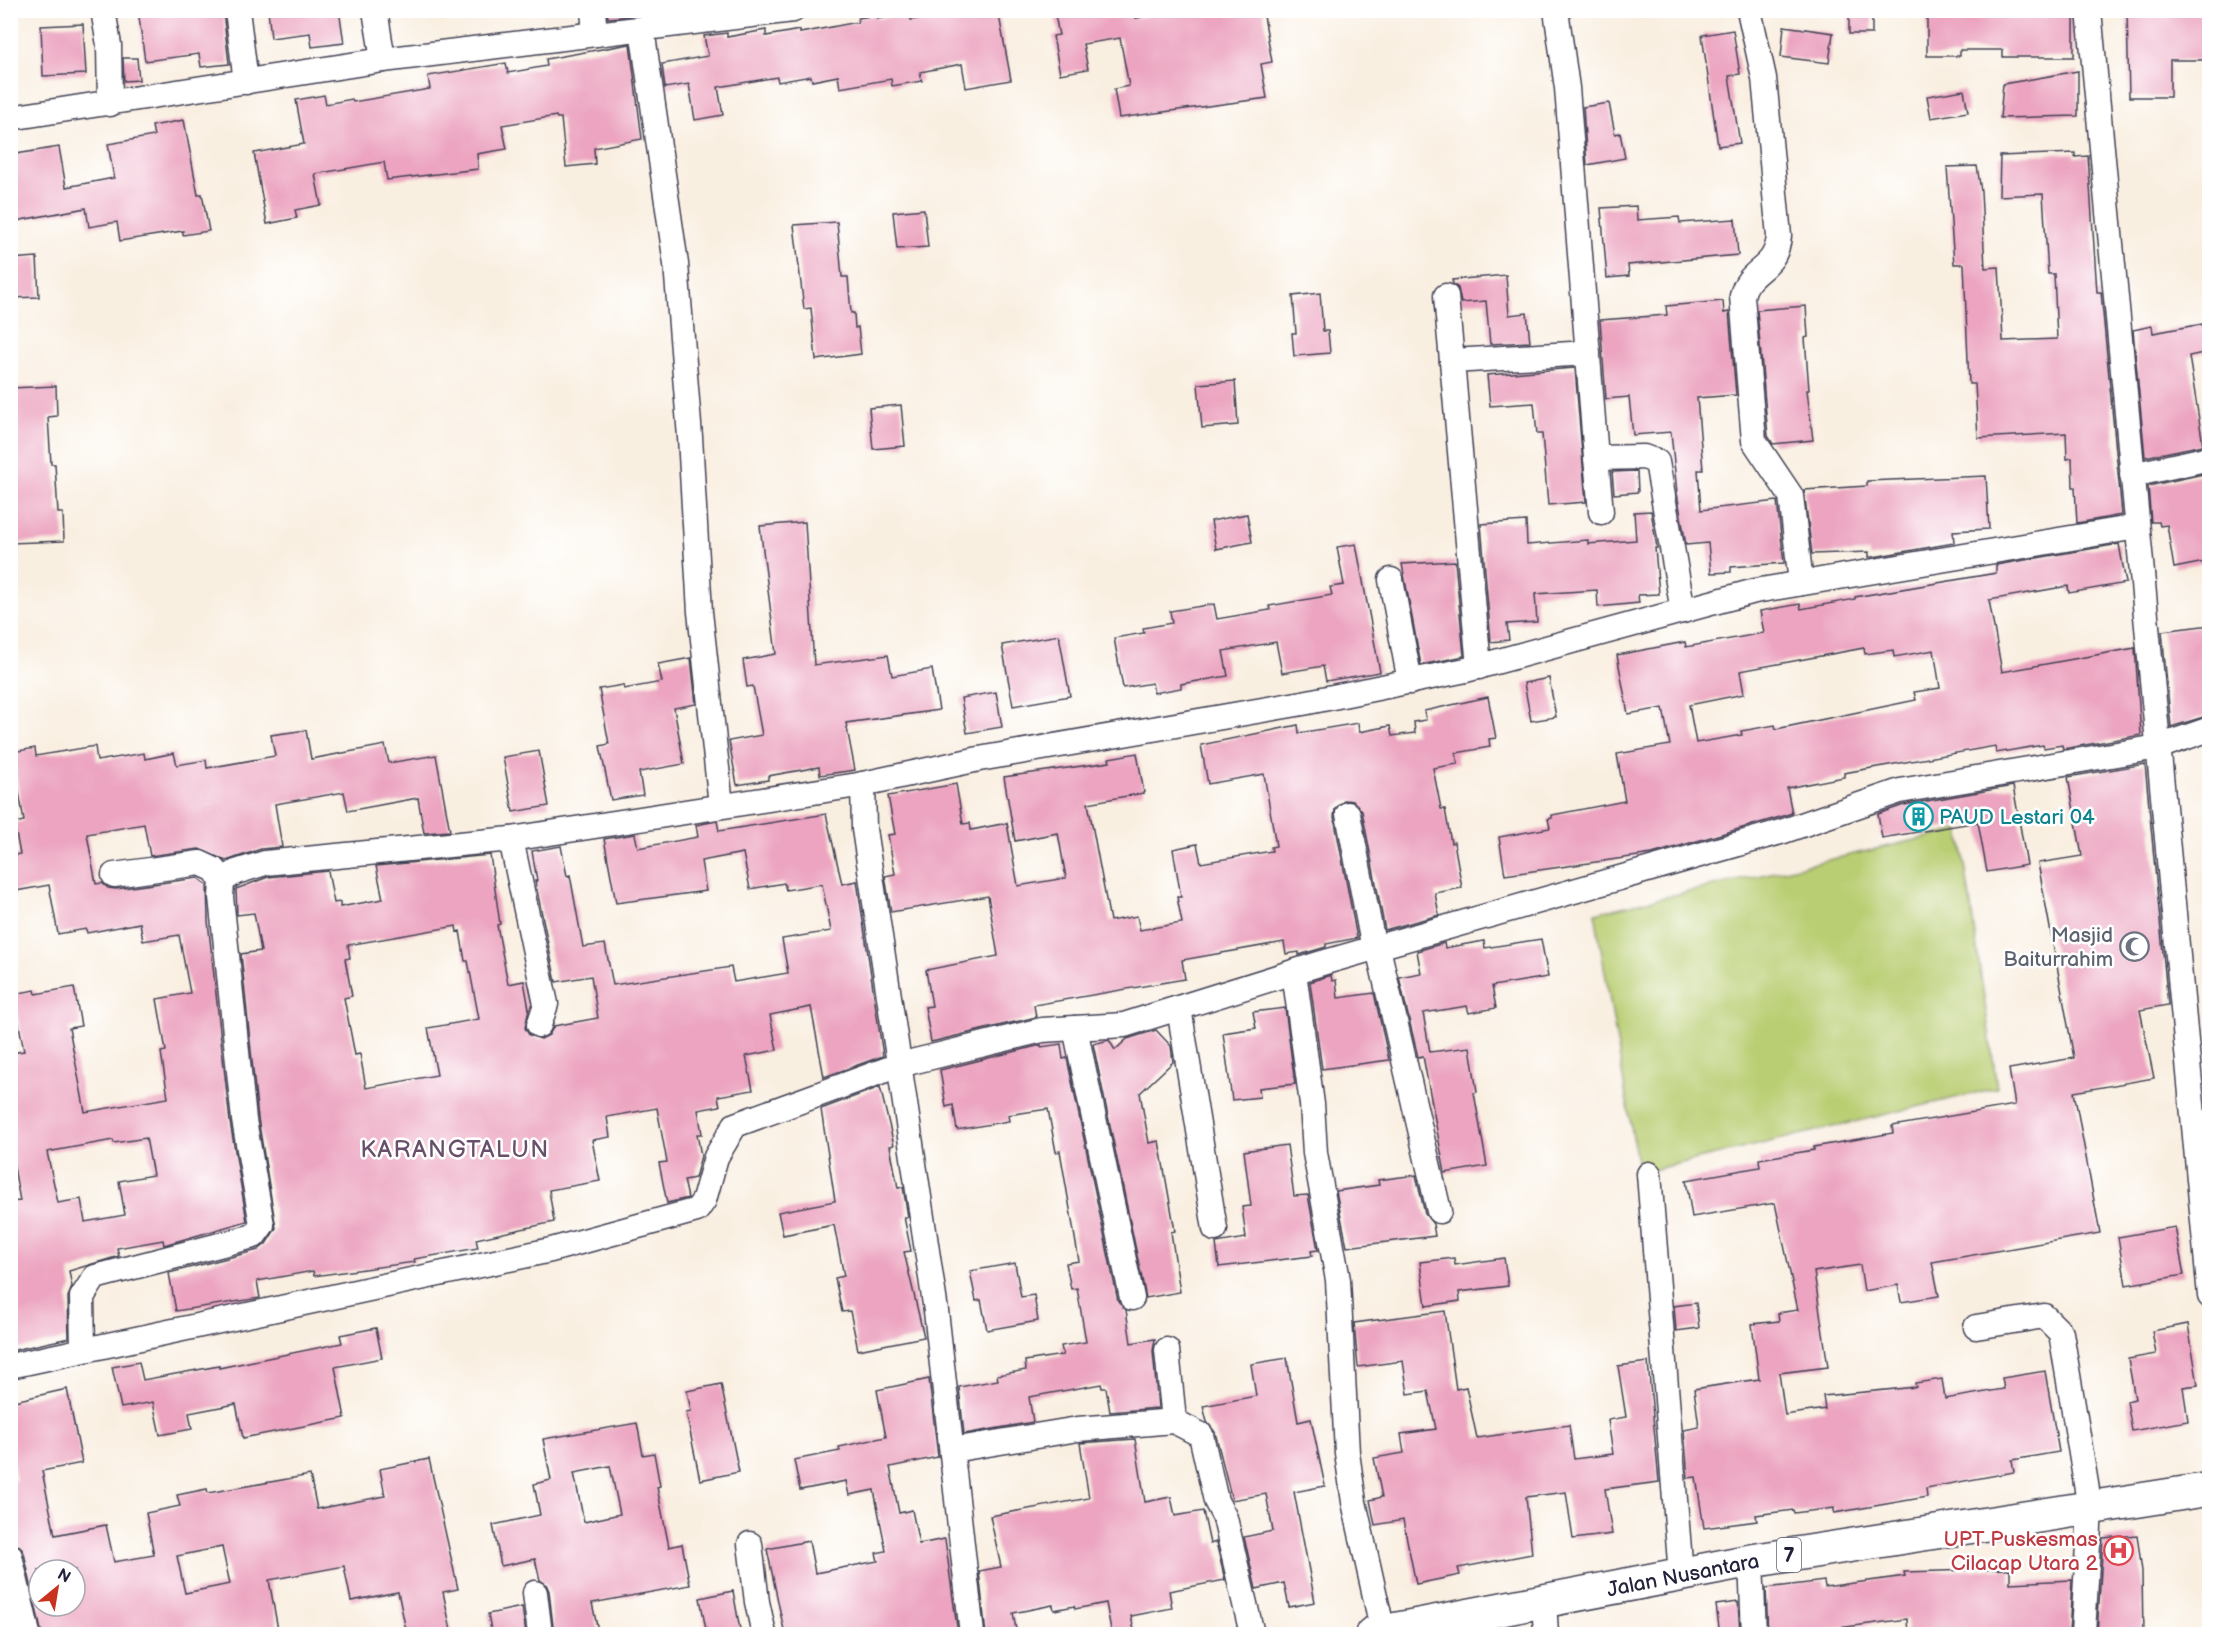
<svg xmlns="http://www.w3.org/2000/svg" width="2220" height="1645" font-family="'Balsamiq Sans',sans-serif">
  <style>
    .green { fill: #b9ce72; stroke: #6e7856; stroke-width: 1.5 }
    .building { fill: #eca4c0; fill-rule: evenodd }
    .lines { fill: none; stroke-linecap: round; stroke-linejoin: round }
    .minor-casing { stroke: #424154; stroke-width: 27 }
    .highway-casing { stroke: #424154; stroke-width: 36 }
    .minor { stroke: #fff; stroke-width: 24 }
    .highway { stroke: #fff; stroke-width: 33 }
    .labels { text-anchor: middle; stroke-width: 5; stroke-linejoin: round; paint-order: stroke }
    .shield { fill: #fff; stroke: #646476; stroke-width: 1.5 }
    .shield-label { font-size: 20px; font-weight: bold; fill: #22223b }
    .culture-label { font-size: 21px; fill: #0d838f; stroke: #fff; text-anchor: start }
    .worship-label { font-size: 21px; fill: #5b616d; stroke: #fff; text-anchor: end }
    .health-label { font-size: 21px; fill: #be3a42; stroke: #fff; text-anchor: end }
    .street-label { font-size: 21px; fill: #22223b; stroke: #fff }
    .quarter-label { font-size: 24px; letter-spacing: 1.5px; fill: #69506a; stroke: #fff }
  </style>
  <rect width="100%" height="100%" fill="#fff"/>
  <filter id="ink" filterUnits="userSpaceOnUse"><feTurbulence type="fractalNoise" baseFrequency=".0167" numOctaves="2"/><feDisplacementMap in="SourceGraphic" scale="12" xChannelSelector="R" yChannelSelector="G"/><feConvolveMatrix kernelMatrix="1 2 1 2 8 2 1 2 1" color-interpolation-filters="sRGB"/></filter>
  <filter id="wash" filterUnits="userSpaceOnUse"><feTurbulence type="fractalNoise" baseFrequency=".008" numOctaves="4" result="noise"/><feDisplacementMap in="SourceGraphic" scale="24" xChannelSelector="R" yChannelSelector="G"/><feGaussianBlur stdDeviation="1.35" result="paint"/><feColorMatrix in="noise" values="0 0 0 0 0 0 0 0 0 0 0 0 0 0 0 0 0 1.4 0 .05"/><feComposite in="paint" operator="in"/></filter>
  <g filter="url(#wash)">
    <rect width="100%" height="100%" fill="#f9efe1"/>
    <polygon class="green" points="1960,830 1997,1088 1639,1173 1595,913"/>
    <g id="blocks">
      <g class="building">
        <polygon points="138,10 189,10 189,15 223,11 229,64 201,67 199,54 145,61"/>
        <polygon points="268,10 339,10 344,43 312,47 310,33 271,38"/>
        <polygon points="607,10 629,10 630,16 608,18"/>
        <polygon points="984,10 998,10 1011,80 966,88 962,64 920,72 922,81 892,86 891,79 840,88 838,76 812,81 811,76 778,82 777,77 718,87 723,115 695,120 689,84 665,88 662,64 708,56 704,36 727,33 727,37 766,30 766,36 800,30 800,33 858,22 858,18 877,15 877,19 910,13 911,20"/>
        <polygon points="1054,10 1134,10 1136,18 1176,10 1263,10 1272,62 1261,64 1267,98 1119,118 1114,89 1129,86 1120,38 1083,44 1088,69 1060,74 1053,36 1059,35"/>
        <rect x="1849" y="10" width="23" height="24"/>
        <polygon points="2074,10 2074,57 2003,57 2003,50 1960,50 1960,56 1927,56 1927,16 1966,16 1966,11"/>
        <polygon points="2127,10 2210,10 2210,60 2170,60 2170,97 2129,97"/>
        <polygon points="83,24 86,74 43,76 41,26"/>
        <polygon points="1784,26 1833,33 1829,63 1781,57"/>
        <polygon points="1733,30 1740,74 1729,76 1740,143 1718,146 1702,35"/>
        <polygon points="630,44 642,139 594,148 595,164 566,167 561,118 557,118 556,116 502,125 507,149 477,154 478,169 387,180 384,162 315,174 321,205 295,210 297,218 267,224 254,153 304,144 296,100 324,95 326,104 352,99 353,102 430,89 428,76 506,63 508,73 547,66 546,59"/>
        <polygon points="123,58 137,58 139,80 124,81"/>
        <polygon points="2078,71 2078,116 2000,118 2003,84"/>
        <polygon points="1964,90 1968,112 1931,118 1927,96"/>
        <polygon points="1609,103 1615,134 1620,133 1625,158 1587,165 1583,107"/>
        <polygon points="184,120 198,195 202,194 209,231 183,235 183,231 120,241 117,222 89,227 86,208 10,222 10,155 59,147 66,187 114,178 108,144 154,136 152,126"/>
        <polygon points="2075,153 2075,157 2088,156 2097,292 2101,292 2122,515 2077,523 2075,487 2073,487 2072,458 2067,459 2066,433 1978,438 1975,384 1969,384 1964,264 1954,264 1947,167 1977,166 1981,191 1985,268 1999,267 2003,341 2057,339 2054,274 2048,274 2043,194 1999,196 2000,156"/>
        <polygon points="1636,206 1637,220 1679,217 1680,223 1735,219 1738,255 1628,265 1629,276 1607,278 1601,208"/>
        <polygon points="924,209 928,247 897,249 893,212"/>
        <polygon points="837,222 842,277 848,277 851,313 854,313 855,328 858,327 861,354 816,360 811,308 804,309 794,225"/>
        <polygon points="37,257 39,297 10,298 10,259"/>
        <polygon points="1506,275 1509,315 1527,313 1530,342 1490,344 1486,301 1461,303 1458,288 1453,284 1452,280"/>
        <polygon points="1320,293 1323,331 1328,331 1330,353 1294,356 1292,333 1296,333 1293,296"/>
        <polygon points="1723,301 1724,313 1729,312 1736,395 1697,398 1703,470 1698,470 1701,510 1777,501 1784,563 1731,567 1731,572 1711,573 1708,543 1686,545 1677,493 1671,432 1633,435 1629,397 1606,399 1600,320 1667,315 1666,306"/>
        <polygon points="1806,306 1808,337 1805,338 1809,390 1807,390 1813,440 1773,444 1768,436 1757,310"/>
        <polygon points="2202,324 2208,352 2189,356 2203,445 2145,457 2133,330 2152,326 2153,333"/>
        <polygon points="1575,368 1586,502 1548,505 1542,434 1537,434 1534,403 1490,406 1487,375"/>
        <polygon points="1235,381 1238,425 1202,428 1198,384"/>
        <polygon points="56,386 57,416 48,417 51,464 55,464 58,513 63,513 64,541 10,543 10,516 14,516 10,388"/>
        <polygon points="901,405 905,446 873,449 869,408"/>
        <polygon points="1637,471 1638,492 1614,494 1612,472"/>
        <polygon points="2208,473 2210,561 2174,568 2167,525 2160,526 2159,522 2151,522 2148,486"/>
        <polygon points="1986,476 1989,529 1953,531 1954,543 1873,557 1869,557 1869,552 1812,554 1804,490 1867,486 1867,481"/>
        <polygon points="1651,511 1657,548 1655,548 1659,594 1638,595 1639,603 1598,607 1597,590 1535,594 1537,622 1507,624 1509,640 1491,642 1481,524 1526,521 1527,545 1588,540 1588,544 1636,540 1634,512"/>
        <polygon points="1247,514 1252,542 1216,549 1211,521"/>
        <polygon points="805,522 814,665 888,655 892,676 932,669 939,710 846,723 855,770 820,775 819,767 768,776 768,780 737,785 729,741 762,735 753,686 747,687 743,660 776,654 760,526"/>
        <polygon points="1356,544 1380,672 1326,681 1323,666 1282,673 1276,642 1223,651 1228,676 1181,684 1181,688 1154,693 1152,683 1123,688 1114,638 1144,633 1143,628 1172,623 1170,611 1214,604 1217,619 1270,610 1269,606 1332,595 1330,587 1344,585 1337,547"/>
        <path d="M2119,544l7,39 -57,10 -1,-7 -79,14 13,72 133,-24 6,87 -78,14 -1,-4 -18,3 -1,-3 -47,8 -1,-7 -151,27v4l-57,11 5,25 -12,4 -128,37 -147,21 -6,-38 51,-9 -2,-9 4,-1v-3l73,-14 -8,-47 53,-9 -7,-37 -35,6 -11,-59 68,-13 1,5 78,-14 -4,-22 40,-7 1,5 54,-10v-2l141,-24v-8zM1864,648l1,6 28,-4 1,7 40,-7 6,38 -26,4 2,8 -140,29 -1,-4 -34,6 1,4 -46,8 -7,-38 55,-11 -4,-23z"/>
        <polygon points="1455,561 1464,656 1421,665 1402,564"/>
        <polygon points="2210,625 2210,715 2171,727 2162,631"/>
        <polygon points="1059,635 1070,696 1013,706 1002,645"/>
        <polygon points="691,658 696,704 674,708 684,764 639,772 643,795 611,800 600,746 609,744 599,689 623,685 624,689 662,682 658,664"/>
        <polygon points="1549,678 1556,717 1531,721 1524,683"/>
        <polygon points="996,692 1002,727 967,733 961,698"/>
        <polygon points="1488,697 1496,738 1489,739 1490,747 1456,753 1458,764 1433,768 1441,809 1445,809 1451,843 1454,842 1462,888 1435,893 1439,915 1385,930 1362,811 1353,801 1345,800 1335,809 1334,817 1357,938 1326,944 1326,947 1299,955 1299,952 1286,954 1284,942 1182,960 1185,979 1034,1005 1036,1017 931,1042 925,1007 932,1006 926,970 998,956 988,896 891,912 885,876 895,874 888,835 895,834 888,796 956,784 963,824 970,823 971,830 1007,823 1018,886 1066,878 1058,833 1015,841 1004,777 1110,762 1109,758 1137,753 1144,793 1088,803 1110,921 1137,916 1140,930 1182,923 1177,897 1181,897 1173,849 1197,844 1201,863 1272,851 1271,847 1276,846 1264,774 1208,784 1201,745 1298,725 1299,733 1358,723 1359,732 1390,726 1392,736 1415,733 1414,722 1426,720 1424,711"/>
        <path d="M306,730l5,29 74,-14 4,18 47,-8 14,76 -26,2 -6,-35 -70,13 -4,-19 -69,12 7,43 -21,2 -35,12 -27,-12 -49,7 -6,-32 -57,10 9,50 6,-1 6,5 8,1 82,-11 9,7 1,36 22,201 17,99 -83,24 -1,-5 -46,8 2,8 -50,15 3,16 -4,10 1,41 -59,13v-149l10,-1 -10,-57v-91l14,-2 -11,-57 22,-4 1,4 38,-7 7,39 -12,2 16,84 83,-14 -7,-46 5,-1 -9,-52 33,-6 -11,-58 -36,6 -3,-18 -53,10 -1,-4 -28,5 -9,-49 -39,7v-36l10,-2 -6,-31 10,-2 -12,-69 23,-4 1,8 59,-10 2,15 47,-8 1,6 29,-6 3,12 29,-5 1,8 68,-12 -4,-21zM146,1138l7,37 -34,6 6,34 -40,7 -4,-23 -23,4 -11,-51 66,-12 1,3z"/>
        <polygon points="539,751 549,806 513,812 503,757"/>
        <polygon points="2145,764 2168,1005 2140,1010 2154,1078 2074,1092 2100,1233 1932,1262 1939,1296 1901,1302 1898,1285 1864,1291 1860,1265 1814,1272 1828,1367 1779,1373 1785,1415 1825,1409 1823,1396 1916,1387 1915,1383 1942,1379 1945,1399 2004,1389 2002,1378 2045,1371 2059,1452 2012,1460 2014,1472 1926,1488 1927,1497 1834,1513 1834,1508 1794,1513 1793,1510 1756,1515 1757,1521 1704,1528 1696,1477 1688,1478 1684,1430 1699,1427 1694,1389 1759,1379 1752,1324 1779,1321 1778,1313 1798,1310 1775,1203 1692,1217 1686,1180 1760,1167 1759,1159 1814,1150 1814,1147 1893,1133 1892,1126 2015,1105 2009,1069 2074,1058 2038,863 2082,856 2068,777"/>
        <polygon points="2013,786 2027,865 1987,872 1978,822 1882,838 1878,814 1904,805"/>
        <path d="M826,814l16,70 15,-3 26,175 -59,21 -13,-70 -41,8 7,35 -31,6 7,34 -35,6 2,10 -22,4 4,24h-5l4,22 -6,22 -11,2 4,18 -21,5 -8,-40 8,-1 -10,-54 -50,9 3,20 -18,3 8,41 -51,9 5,32 -78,17 2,9 -64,11 1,3 -101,14 -1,-5 -56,10 3,17 -84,13 -7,-38 89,-23 8,-6 10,-16 -18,-110 -17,-164 20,-3 -7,-38 -17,2 -1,-26 32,-12 60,-6 6,32 6,-1v5l43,-8 -7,-33 114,-11 10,69 -3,1 11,59 16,-3 5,28 -4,19 4,7 12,4 8,-4 5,-9 44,-8 -7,-42 -35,6 -21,-101h2l-5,-30 29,-5 6,30 3,-1 13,72 22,-3 8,41 118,-18 3,15 54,-9 -6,-34 49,-8 -9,-47 -36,6 -2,-7 -34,6 -7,-36 -42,8 5,30 -90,12 -12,-64 31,-5 3,14 60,-11 -2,-12 21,-4 2,10zM456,926l1,6 3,-1 5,30h3l11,58 -51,9 9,47 -71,13 -6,-34 -5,1 -11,-57 8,-2 -7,-37 5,-1 -2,-13z"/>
        <polygon points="1541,939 1548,977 1492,986 1496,1008 1469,1013 1467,1006 1423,1013 1430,1052 1470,1047 1477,1092 1474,1093 1487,1166 1445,1173 1423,1056 1418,1057 1399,977 1421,973 1417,951 1444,943 1445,948 1484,941 1485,948"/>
        <polygon points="1331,975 1332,981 1336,980 1338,998 1374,993 1389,1060 1322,1069 1310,982"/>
        <polygon points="1285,1008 1295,1084 1259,1088 1260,1097 1232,1100 1223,1033 1256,1028 1253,1012"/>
        <polygon points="1156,1030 1171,1046 1173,1062 1140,1093 1149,1143 1159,1141 1175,1231 1171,1232 1180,1292 1146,1298 1093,1044 1109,1040 1115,1050 1127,1039"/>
        <polygon points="1061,1044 1063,1059 1067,1058 1118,1301 1126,1310 1131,1343 1155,1339 1153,1351 1158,1408 1110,1412 1106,1388 1102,1388 1101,1384 1029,1397 1033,1422 964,1434 959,1387 998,1380 997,1375 1026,1370 1025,1361 1063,1355 1061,1346 1086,1342 1077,1288 1071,1289 1066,1263 1079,1261 1060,1151 1056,1152 1048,1109 1008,1115 1009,1121 957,1130 953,1105 946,1107 940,1070 1041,1045 1041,1047"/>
        <polygon points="880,1087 894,1145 890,1146 898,1188 903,1187 908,1217 904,1217 911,1251 904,1252 924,1337 858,1350 850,1311 842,1312 835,1278 844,1276 834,1225 783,1235 778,1212 835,1201 821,1109"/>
        <polygon points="1287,1145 1294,1196 1308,1195 1318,1250 1311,1251 1312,1256 1219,1267 1216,1243 1246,1238 1242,1207 1251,1206 1244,1151"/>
        <polygon points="1416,1175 1425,1214 1433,1224 1435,1236 1347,1247 1336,1191 1379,1185 1378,1180"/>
        <polygon points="2175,1227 2184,1275 2126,1285 2118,1237"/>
        <polygon points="1454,1258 1455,1265 1504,1258 1508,1286 1459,1292 1460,1301 1426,1306 1420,1262"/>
        <polygon points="1015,1263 1021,1297 1034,1295 1038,1321 987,1330 981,1300 976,1301 970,1271"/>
        <polygon points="1696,1303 1699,1328 1676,1331 1674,1306"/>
        <polygon points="1445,1311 1456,1389 1466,1387 1477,1438 1569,1425 1574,1459 1613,1454 1608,1420 1626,1417 1618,1366 1648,1362 1659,1482 1605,1489 1612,1534 1573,1539 1566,1492 1526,1497 1532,1554 1458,1568 1460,1575 1416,1584 1403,1520 1375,1525 1370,1500 1382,1497 1374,1458 1404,1453 1401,1434 1436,1429 1428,1391 1408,1394 1403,1361 1358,1367 1354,1323"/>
        <polygon points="2188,1324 2198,1385 2183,1387 2188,1421 2132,1431 2127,1401 2135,1399 2128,1359 2156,1354 2152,1331"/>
        <polygon points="376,1328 382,1358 335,1367 345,1418 243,1438 236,1404 189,1413 192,1429 160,1435 153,1402 121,1408 112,1367 139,1362 143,1380 219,1366 219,1368 342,1343 340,1335"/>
        <polygon points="1287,1358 1298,1422 1311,1419 1325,1486 1294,1492 1315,1602 1289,1607 1284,1583 1256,1589 1244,1537 1273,1531 1266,1494 1232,1500 1215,1432 1207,1422 1203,1406 1256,1396 1251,1364"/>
        <polygon points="929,1379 938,1457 890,1467 899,1513 912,1510 919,1544 945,1539 958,1635 872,1635 871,1629 844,1635 785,1635 767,1549 809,1541 815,1573 878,1561 876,1553 886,1551 874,1490 849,1495 846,1481 800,1490 794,1460 840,1451 839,1447 886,1437 877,1390"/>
        <polygon points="721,1384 739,1472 700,1480 686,1412 691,1411 687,1391"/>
        <path d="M67,1389l15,74 -40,8 13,64 51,-10 8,37 40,-7 -8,-42 34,-7 -3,-11 30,-6 1,4 102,-18 7,34 68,-13 -5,-27 49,-10 29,130 -15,3 9,43h-45l-9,-43 -47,9 -7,-35 -75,14 10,55h-237l-18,-82 -4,-7 -10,-4v-10h5l-5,-24v-27l6,-1 -6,-30v-48zM222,1547l8,37 -45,9 -8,-37zM39,1570h36v36h-36z"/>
        <path d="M637,1423l6,32 11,-2 6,33 -3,1 12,60 13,-3 8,41 -98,18 7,32h-45l-5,-44 -3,-7 -6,-4 -5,-21 -34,7 -8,-41 47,-10 -6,-31 17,-4 -8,-41zM610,1466l10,48 -36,8 -10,-49z"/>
        <polygon points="1135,1439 1145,1502 1171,1497 1175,1516 1203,1511 1210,1544 1216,1542 1225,1580 1169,1591 1172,1608 1131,1616 1135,1635 1112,1635 1106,1603 1075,1609 1074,1606 1054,1610 1053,1605 1013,1613 1017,1635 986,1635 979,1571 1001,1567 990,1516 1089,1498 1080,1443"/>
        <polygon points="2137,1535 2142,1571 2143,1635 2097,1635 2103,1538"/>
        <polygon points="2010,1569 2010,1583 2072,1580 2069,1635 1908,1635 1907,1619 1831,1629 1832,1635 1768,1635 1766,1588 1824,1581 1825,1587 1905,1576 1904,1572"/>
        <polygon points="733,1591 741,1635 707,1635 700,1598"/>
        <polygon points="1738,1602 1740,1635 1720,1635 1716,1605"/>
        <polygon points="522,1607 526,1635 492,1635 488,1614"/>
      </g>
    </g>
  </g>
  <g filter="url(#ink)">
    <use href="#blocks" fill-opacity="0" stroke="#424154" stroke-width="1.5"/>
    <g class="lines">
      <defs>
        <g id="minor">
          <polyline points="103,10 109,45 110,104"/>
          <polyline points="237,10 246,82"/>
          <polyline points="375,10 383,60"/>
          <polyline points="593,10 595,34"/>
          <polyline points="1556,10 1567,88 1596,458 1644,457 1657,462 1683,611"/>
          <path d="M1749,10l15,68 15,158c-3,36 -31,31 -37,60l12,145 37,55 10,87"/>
          <polyline points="2089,10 2210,1296"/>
          <polyline points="642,29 676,264 690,437 700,612 721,805"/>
          <polyline points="10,118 383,60 793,10"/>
          <polyline points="1446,296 1452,361"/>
          <polyline points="1596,458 1601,512"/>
          <polyline points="2132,475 2210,458"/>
          <polyline points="1391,580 1410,682"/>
          <polyline points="1479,667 1452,361 1588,353"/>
          <polyline points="863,784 864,829 936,1311 972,1634"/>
          <polyline points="1348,814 1374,949"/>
          <polyline points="511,839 546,1004 539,1025"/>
          <polyline points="114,875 200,863 215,870 222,881"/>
          <polyline points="1378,948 1439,1211"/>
          <polyline points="1294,972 1312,1104 1315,1153 1338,1280 1347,1453 1354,1502 1383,1632"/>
          <polyline points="1179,1008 1215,1229"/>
          <polyline points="1075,1028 1132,1298"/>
          <polyline points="1649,1174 1681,1575"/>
          <polyline points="1976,1327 2044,1316 2061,1333 2090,1508 2083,1634"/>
          <polyline points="83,1349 82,1297 95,1277 254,1236 262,1225 244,1120 221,897 222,881 236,872 265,863 511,839 858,785 979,759 1303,703 1466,670 1755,591 2137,527"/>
          <polyline points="1167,1350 1174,1421 1201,1435 1216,1501 1225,1518 1252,1634"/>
          <polyline points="10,1366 551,1250 697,1210 704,1200 716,1157 735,1125 899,1065 1042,1030 1124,1025 1322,963 1784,831 1900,791 2158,747 2210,729"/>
          <polyline points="952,1450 1078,1429 1174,1421"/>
          <polyline points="750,1544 757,1602 764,1634"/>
          <polyline points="10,1556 28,1634"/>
          <polyline points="1751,1561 1754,1634"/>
          <polyline points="535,1593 540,1634"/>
          <polyline points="1544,1601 1546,1634"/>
        </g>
        <polyline id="highway" points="1372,1634 1751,1561 2210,1489"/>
      </defs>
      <use href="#minor" class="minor-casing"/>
      <use href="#highway" class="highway-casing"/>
      <use href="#minor" class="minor"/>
      <use href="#highway" class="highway"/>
    </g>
  </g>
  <defs>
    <symbol id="building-ring" viewBox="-11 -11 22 22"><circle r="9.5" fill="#fff" stroke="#0f9aa8" stroke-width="1.5"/><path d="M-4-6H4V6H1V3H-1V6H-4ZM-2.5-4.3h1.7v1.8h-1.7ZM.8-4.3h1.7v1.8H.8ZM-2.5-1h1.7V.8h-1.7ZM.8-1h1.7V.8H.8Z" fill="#0f9aa8"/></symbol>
    <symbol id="mosque-ring" viewBox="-11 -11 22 22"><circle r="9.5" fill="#fff" stroke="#6b7280" stroke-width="1.5"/><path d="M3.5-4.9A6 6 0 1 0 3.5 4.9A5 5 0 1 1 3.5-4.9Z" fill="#6b7280"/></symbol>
    <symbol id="hospital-ring" viewBox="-11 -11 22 22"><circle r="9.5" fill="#fff" stroke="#e0444e" stroke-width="1.5"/><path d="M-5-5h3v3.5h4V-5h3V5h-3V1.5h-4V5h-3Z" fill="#e0444e"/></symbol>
  </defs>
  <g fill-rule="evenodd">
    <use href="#building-ring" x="1902" y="800" width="33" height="33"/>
    <use href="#mosque-ring" x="2118" y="930" width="33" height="33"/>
    <use href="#hospital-ring" x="2102" y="1534" width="33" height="33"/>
  </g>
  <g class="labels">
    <rect class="shield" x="1777" y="1538" width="24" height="34" rx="4.5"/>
    <g class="shield-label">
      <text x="1789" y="1562">7</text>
    </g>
    <g class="culture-label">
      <text x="1939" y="824">PAUD Lestari 04</text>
    </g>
    <g class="worship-label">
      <text x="2113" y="942">Masjid<tspan x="2113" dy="24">Baiturrahim</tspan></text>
    </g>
    <g class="health-label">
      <text x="2098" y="1546">UPT Puskesmas<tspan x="2098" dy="24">Cilacap Utara 2</tspan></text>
    </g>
    <g class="street-label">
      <text transform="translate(1683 1575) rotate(-11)" y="7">Jalan Nusantara</text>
    </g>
    <g class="quarter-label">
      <text x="455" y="1157">KARANGTALUN</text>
    </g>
  </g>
  <rect width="2220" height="1645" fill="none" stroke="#fff" stroke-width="36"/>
  <g transform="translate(57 1588) rotate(30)"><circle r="28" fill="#ffffff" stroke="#a7a7b1" stroke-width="1.5"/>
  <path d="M0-4.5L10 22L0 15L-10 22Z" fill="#c8321e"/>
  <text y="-9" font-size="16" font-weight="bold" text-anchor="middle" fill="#22223b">N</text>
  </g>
</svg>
